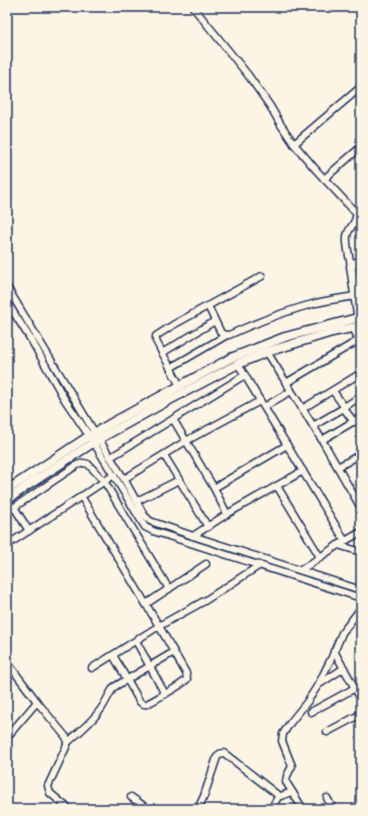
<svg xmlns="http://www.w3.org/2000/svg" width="368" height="816" font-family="'Playpen Sans',sans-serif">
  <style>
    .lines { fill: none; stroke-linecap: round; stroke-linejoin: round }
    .street-casing { stroke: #1b2f5e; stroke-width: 9 }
    .secondary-casing { stroke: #1b2f5e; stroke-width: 11 }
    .street { stroke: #fcf5e5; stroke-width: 6 }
    .secondary { stroke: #fcf5e5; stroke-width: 8 }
  </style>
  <rect width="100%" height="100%" fill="#fcf5e5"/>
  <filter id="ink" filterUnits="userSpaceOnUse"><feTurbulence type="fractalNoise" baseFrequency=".025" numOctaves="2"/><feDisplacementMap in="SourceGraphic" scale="8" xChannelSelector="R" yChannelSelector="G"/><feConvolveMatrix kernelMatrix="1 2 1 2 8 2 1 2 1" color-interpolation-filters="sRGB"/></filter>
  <g filter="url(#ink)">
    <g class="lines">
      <defs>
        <g id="street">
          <path d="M193,7l55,68 22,31 11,19 13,19 23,27 39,42c2,9 -8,15 -9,23 -1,9 2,20 4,29"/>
          <polyline points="294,144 361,87"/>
          <polyline points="324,179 361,147"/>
          <polyline points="7,287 95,433 124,479 144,515 150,521 193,536 361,590"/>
          <polyline points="7,302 33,343 65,400 94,443 145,527 153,531 361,598"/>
          <path d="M208,306l13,27c3,2 5,2 8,2 28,-13 57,-24 87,-32 13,-3 26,-5 39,-7"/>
          <polyline points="353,328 361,344"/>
          <polyline points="267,352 322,440 361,508"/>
          <polyline points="162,353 215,321"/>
          <polyline points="238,364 345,541"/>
          <polyline points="170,368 227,335"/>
          <polyline points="286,383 359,340"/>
          <polyline points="180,386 156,341 156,336 173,325 262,276"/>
          <polyline points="333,391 343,405"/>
          <polyline points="346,406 361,396"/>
          <polyline points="264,407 291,391"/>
          <polyline points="302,409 361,373"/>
          <polyline points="345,410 354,422"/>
          <polyline points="173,419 214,488 227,514"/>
          <polyline points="313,426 342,409"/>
          <polyline points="322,440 361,417"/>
          <polyline points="164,455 208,527"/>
          <polyline points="111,457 245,375"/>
          <polyline points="338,467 361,454"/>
          <polyline points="124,479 186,441 260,401"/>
          <polyline points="277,486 320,557"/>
          <polyline points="214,488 287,445"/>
          <path d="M81,496l78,130 27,47 1,6c-7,8 -30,19 -40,25 -3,1 -4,0 -7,-2l-27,-47"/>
          <polyline points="137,501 179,480"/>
          <polyline points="14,507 29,531"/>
          <polyline points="7,512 77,465 84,463 88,464 104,481 169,589"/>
          <polyline points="193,536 227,514 303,471"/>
          <polyline points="7,545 114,475"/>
          <polyline points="338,545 361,552"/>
          <polyline points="301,570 338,545 361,532"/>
          <polyline points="146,604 206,564"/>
          <polyline points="136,641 165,694"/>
          <polyline points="334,651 361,699"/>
          <polyline points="7,662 38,703 66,737 67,740 67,745 48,786 50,793 69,809"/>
          <polyline points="92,668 159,626 206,600 260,565"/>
          <polyline points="318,685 344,668"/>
          <polyline points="311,712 355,688"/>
          <polyline points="327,732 361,714"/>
          <polyline points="7,737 37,702"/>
          <path d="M67,743c12,-11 25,-21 34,-34 5,-7 8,-15 13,-22l60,-35"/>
          <polyline points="131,797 148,809"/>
          <polyline points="327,798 333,809"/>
          <path d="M198,809l6,-13 13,-39c2,-3 3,-4 7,-4l55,43"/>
          <polyline points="271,809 278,797 292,792"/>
          <polyline points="303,809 286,782 287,776 292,766 282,741 283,734 290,723 307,702 318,685 332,657 342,633 361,608"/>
        </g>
        <g id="secondary">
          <polyline points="359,322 351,266 352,264 361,262"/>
          <polyline points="7,490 89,436 115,421 231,358 285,337 361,317"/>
          <polyline points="7,500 27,486 99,439 164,403 238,364 267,352 332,332 361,326"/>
        </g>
      </defs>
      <use href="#street" class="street-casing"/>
      <use href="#secondary" class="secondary-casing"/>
      <use href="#street" class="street"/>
      <use href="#secondary" class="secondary"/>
    </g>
  </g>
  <rect width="368" height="816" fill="none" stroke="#fcf5e5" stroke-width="24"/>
  <rect x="12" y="12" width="344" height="792" fill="none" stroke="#1b2f5e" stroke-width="1.5" filter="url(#ink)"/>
</svg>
